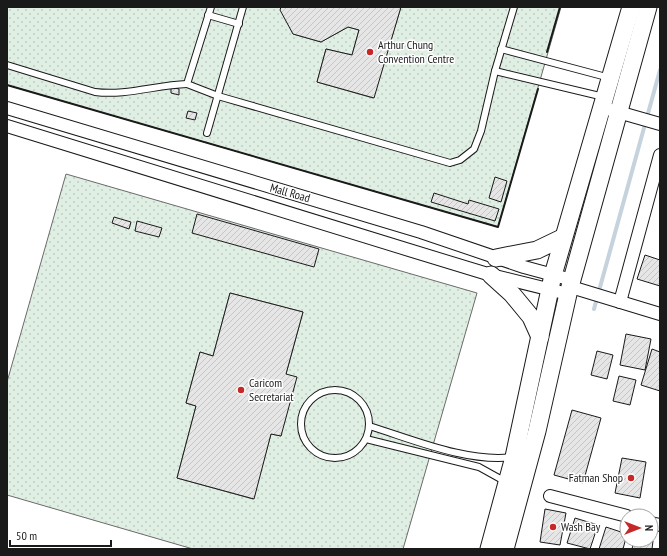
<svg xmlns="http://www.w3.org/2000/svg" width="667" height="556" font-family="'PT Sans Narrow',sans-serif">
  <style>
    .green { fill: url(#green-dots); stroke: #6a6a6a; fill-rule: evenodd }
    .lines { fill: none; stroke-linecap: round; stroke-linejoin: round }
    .stream { stroke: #c6d2dc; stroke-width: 4 }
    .building { fill: url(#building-hatch); stroke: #1a1a1a }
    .lane-casing { stroke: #1a1a1a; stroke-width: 8 }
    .street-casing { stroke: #1a1a1a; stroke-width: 14 }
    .secondary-casing { stroke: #1a1a1a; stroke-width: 19 }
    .lane { stroke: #fff; stroke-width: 6 }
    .street { stroke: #fff; stroke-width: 12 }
    .secondary { stroke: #fff; stroke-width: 17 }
    .wall { stroke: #1a1a1a; stroke-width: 2 }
    .poi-dot { fill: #c62828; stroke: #fff; stroke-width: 1.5 }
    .labels { text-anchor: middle; stroke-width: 3; stroke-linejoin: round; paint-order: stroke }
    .poi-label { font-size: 12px; fill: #1a1a1a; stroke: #fff; text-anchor: start }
    .street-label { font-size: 12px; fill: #1a1a1a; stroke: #fff }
  </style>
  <defs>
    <pattern id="green-dots" width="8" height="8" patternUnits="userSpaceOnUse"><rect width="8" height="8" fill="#e0efe3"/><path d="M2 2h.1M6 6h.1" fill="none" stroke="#c0ccc2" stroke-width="1.8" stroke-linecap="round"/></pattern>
    <pattern id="building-hatch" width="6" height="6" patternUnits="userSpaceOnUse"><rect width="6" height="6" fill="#e6e6e6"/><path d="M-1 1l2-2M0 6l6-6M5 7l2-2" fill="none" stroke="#c5c5c5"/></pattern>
  </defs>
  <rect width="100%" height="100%" fill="#fff"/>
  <g class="green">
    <polygon points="7,7 281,7 293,34 321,42 348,27 359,30 352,55 326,49 317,82 373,98 401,7 561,7 498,227 7,85"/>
    <path d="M66,174l411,119 -74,256h-210l-186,-54v-113zM230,293l73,19 -17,62 -5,62 -10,-2 -18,65 -76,-21 19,-72 -10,-3 14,-51 13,4z"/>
  </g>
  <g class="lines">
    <polyline class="stream" points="594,309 660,70"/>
  </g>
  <g class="building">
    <polygon points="281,7 401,7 374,98 317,82 326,49 352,55 359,30 348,27 321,42 293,34 280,10"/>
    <polygon points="171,87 179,89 179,95 171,93"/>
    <polygon points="188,111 197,113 195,120 186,118"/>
    <polygon points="495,177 507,181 501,202 489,198"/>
    <polygon points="434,193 468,204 469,200 499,209 495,221 431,202"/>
    <polygon points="197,214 319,249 314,267 192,233"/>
    <polygon points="114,217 131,222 129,229 112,223"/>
    <polygon points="137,221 162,228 159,237 135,231"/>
    <polygon points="645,255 660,260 660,286 637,279"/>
    <polygon points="230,293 303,312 286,374 297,377 281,436 271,434 254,499 177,478 196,406 186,403 200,352 213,356"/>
    <polygon points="626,334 651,339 645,370 620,365"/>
    <polygon points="652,349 660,352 660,391 641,385"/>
    <polygon points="597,351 613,355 607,379 591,375"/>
    <polygon points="619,376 636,380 630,405 613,401"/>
    <polygon points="572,410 601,418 583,483 554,475"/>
    <polygon points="622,458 646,462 640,498 615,493"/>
    <polygon points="545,509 566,513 560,545 540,542"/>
    <polygon points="575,518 598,525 590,549 567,543"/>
    <polygon points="606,527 627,534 623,549 599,549"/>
    <polygon points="634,540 653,541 652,549 632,549"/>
  </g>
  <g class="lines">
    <defs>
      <g id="lane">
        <polyline points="211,7 187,84 218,96 450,163 460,160 474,149 481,131 495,71 514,7"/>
        <polyline points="208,15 239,24"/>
        <polyline points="501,49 610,78"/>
        <path d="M7,65l88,27c31,4 61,-7 92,-8"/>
        <polyline points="495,71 604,97"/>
        <polyline points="207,133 243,7"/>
        <circle cx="335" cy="424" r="34"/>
        <path d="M369,426c43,13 98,37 144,31"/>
        <polyline points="366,439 479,467 506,482"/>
      </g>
      <g id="street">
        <polyline points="7,108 421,232 524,267 572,280"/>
        <polyline points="611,110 660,124"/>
        <polyline points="7,126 409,250 491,275 568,294"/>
        <polyline points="571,287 660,314"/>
        <polyline points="620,302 660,155"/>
        <polyline points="550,496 627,516"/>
        <polyline points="651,523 660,525"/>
      </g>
      <g id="secondary">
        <polyline points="496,258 537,250 562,238"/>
        <polyline points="491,275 512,294 531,317 540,337"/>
        <polyline points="489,549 514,457 553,275 631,7"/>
        <polyline points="505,549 537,431 568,294 648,7"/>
      </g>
    </defs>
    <use href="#lane" class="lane-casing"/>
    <use href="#street" class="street-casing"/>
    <use href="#secondary" class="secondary-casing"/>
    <use href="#lane" class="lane"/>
    <use href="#street" class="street"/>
    <use href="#secondary" class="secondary"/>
    <g class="wall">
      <polyline points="547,52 560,7"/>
      <polyline points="7,85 498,227 538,89"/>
    </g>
  </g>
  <g class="poi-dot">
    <circle cx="370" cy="52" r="4"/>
    <circle cx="241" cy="390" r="4"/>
    <circle cx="631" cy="478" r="4"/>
    <circle cx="553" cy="527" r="4"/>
  </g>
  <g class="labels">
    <g class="poi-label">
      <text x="378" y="49">Arthur Chung<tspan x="378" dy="14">Convention Centre</tspan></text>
      <text x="249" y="387">Caricom<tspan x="249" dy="14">Secretariat</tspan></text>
      <text x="623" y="482" text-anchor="end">Fatman Shop</text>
      <text x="561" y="531">Wash Bay</text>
    </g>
    <g class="street-label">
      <text transform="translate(290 193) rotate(16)" y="4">Mall Road</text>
    </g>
  </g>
  <rect width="667" height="556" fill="none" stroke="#1a1a1a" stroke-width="16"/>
  <g transform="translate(639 528) rotate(90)"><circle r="19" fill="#ffffff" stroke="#a3a3a3"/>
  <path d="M0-3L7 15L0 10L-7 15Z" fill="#c62828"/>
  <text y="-6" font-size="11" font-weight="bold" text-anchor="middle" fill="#1a1a1a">N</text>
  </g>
  <path d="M10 540v6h101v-6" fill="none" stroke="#1a1a1a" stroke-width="2"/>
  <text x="16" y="540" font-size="12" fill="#1a1a1a" stroke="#ffffff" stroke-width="3" paint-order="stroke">50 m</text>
</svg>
